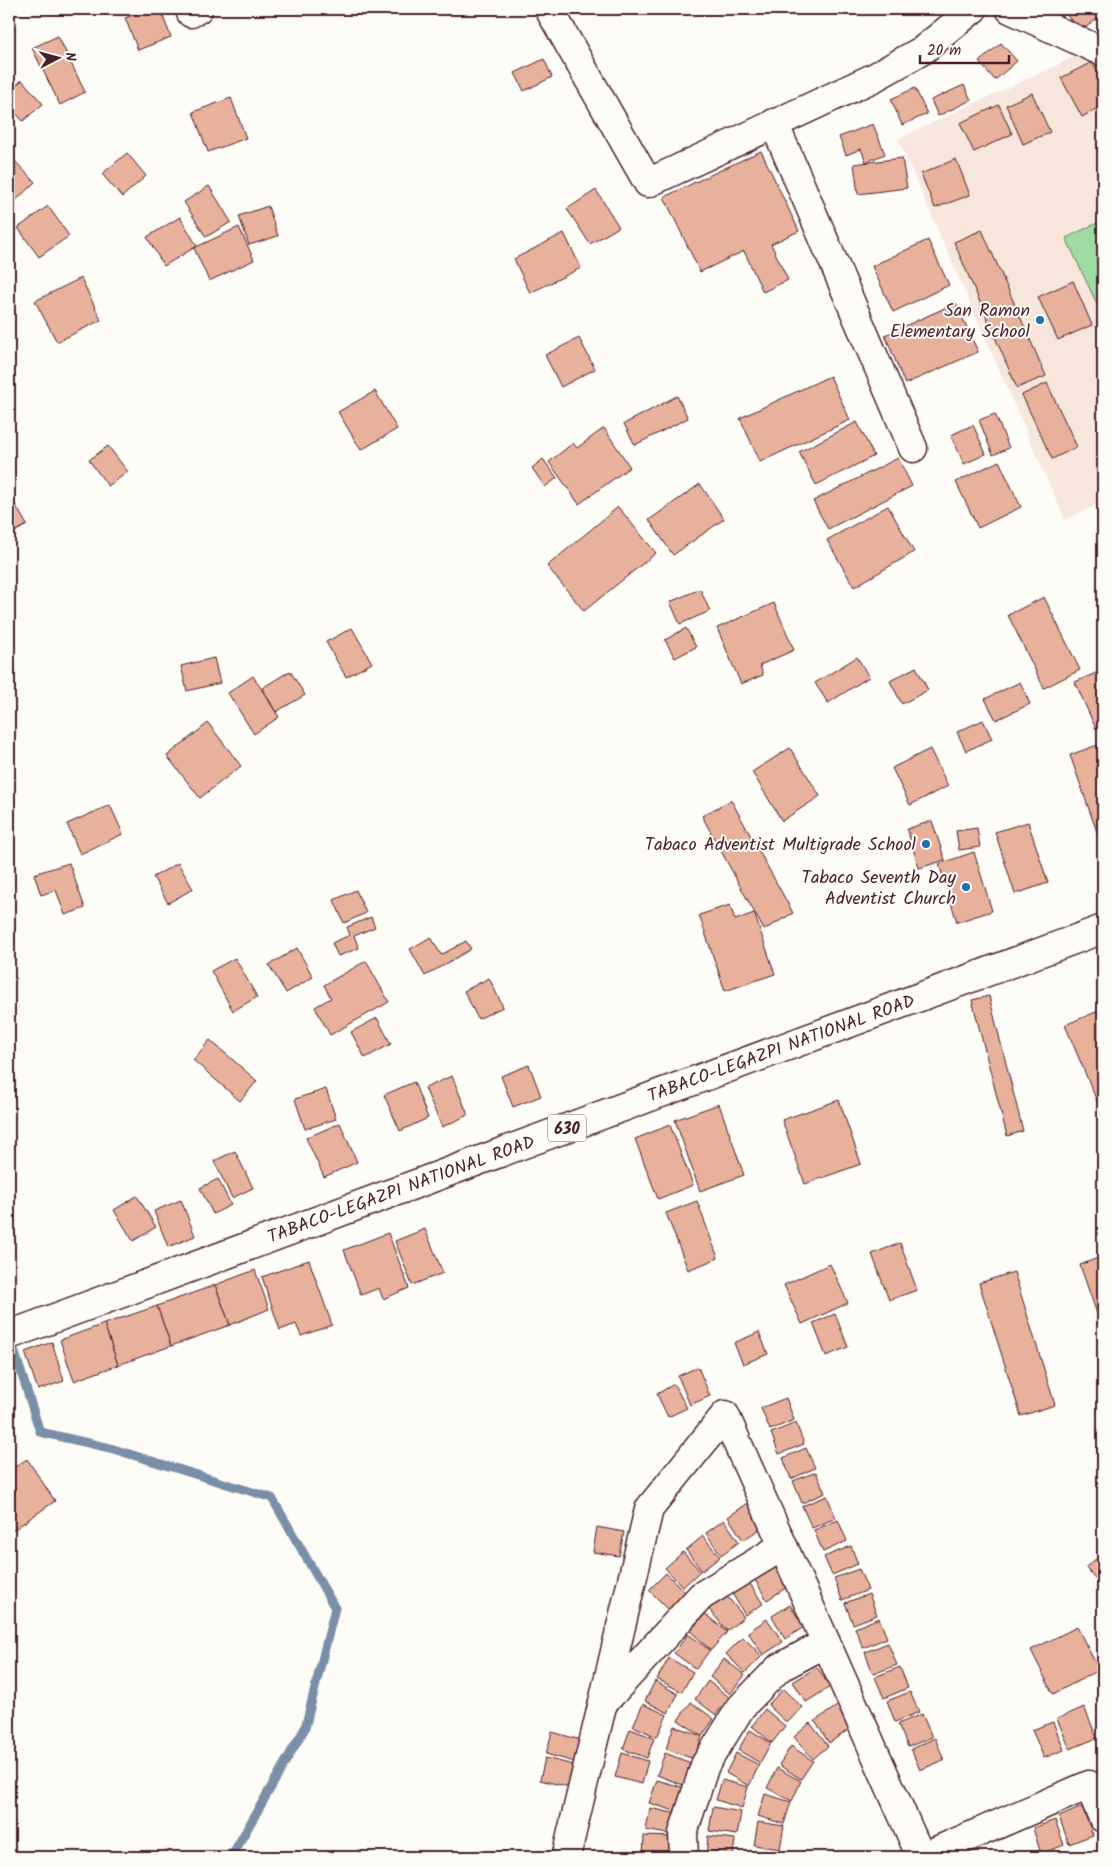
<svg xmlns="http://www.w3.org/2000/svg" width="1112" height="1866" font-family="Kalam,sans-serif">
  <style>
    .built { fill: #f6e6dc }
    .green { fill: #9fdba2; stroke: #747d66 }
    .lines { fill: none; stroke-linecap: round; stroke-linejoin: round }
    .stream { stroke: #798fa7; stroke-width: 9 }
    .building { fill: #e7b19c; stroke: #4a1f2b }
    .minor-casing { stroke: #4a1f2b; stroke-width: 31 }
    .major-casing { stroke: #4a1f2b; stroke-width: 31 }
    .minor { stroke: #fdfcf7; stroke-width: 28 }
    .major { stroke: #fdfcf7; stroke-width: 28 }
    .poi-dot { fill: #1f6fb2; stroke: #fdfcf7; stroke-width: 2 }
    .labels { text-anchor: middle; stroke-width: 4; stroke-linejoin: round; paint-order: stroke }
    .shield { fill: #fdfcf7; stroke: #806168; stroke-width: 1 }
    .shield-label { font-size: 16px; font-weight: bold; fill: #4a1f2b }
    .poi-label { font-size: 18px; fill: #4a1f2b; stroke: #fdfcf7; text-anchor: end }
    .street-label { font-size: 18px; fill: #4a1f2b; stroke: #fdfcf7 }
  </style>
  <rect width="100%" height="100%" fill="#fdfcf7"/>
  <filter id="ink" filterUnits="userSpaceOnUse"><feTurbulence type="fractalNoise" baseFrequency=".02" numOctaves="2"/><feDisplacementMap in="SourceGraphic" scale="10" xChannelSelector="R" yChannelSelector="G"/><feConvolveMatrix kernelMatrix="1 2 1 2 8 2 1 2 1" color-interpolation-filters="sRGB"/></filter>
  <g filter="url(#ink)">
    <polygon class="built" points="1085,52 1103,63 1103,501 1065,520 898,139"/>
    <polygon class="green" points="1103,220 1103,317 1066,238"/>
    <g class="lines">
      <polyline class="stream" points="10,1337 40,1432 110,1448 272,1498 335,1608 305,1728 231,1857"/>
    </g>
    <g class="building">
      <polygon points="150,9 160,9 171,37 138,50 125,18"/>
      <polygon points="1062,9 1103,9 1103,14 1080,32"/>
      <polygon points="58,36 85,92 60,105 32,48"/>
      <polygon points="1001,43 1017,61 995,80 979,62"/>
      <polygon points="544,59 552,77 524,91 515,73"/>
      <polygon points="1092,62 1103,83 1103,105 1082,117 1061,78"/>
      <polygon points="22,80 43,104 23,121 9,106 9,92"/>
      <polygon points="964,85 971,100 938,116 931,100"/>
      <polygon points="915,88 927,114 902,125 891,99"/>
      <polygon points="1032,93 1050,132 1023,144 1006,105"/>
      <polygon points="231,98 246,138 208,152 193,112"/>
      <polygon points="999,105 1012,134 974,152 960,123"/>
      <polygon points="873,124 885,154 866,162 861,149 846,155 839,137"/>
      <polygon points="761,151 799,231 771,244 788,280 763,292 744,251 700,272 664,197"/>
      <polygon points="127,153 146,176 122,197 102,174"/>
      <polygon points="9,155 35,182 9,207"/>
      <polygon points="902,158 907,188 858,194 854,164"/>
      <polygon points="956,159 970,195 935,208 921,174"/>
      <polygon points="209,186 231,222 206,237 184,202"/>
      <polygon points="596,190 619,227 590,244 567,209"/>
      <polygon points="48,206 69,236 39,257 18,228"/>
      <polygon points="268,206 278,236 249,245 239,216"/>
      <polygon points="180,217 197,246 164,266 147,237"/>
      <polygon points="239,227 254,260 209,281 194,248"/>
      <polygon points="982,230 1046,376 1017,388 954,242"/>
      <polygon points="564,233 581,268 530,293 514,259"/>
      <polygon points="928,240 949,285 893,312 872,266"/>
      <polygon points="81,278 101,320 57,342 35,301"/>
      <polygon points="1073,281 1092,325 1058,340 1038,297"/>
      <polygon points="956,303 978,352 905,384 885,335"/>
      <polygon points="579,338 595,369 561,387 545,355"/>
      <polygon points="830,376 850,420 760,462 740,418"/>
      <polygon points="1047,383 1077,447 1052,459 1022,395"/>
      <polygon points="375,391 397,429 361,450 338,412"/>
      <polygon points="677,396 688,418 635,445 624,424"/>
      <polygon points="995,414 1009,448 993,455 979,420"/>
      <polygon points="857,422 874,456 816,485 799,452"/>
      <polygon points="973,425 986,454 964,464 951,435"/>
      <polygon points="604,428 630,467 579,504 549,462 573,443 577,448"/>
      <polygon points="108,446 128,472 108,486 89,460"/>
      <polygon points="898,458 912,486 828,529 813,501"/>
      <polygon points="543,459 557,478 545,487 532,468"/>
      <polygon points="999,461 1021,507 978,528 956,482"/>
      <polygon points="700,484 724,519 673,555 649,520"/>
      <polygon points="9,494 27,525 9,535"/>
      <polygon points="888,506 914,552 854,587 827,540"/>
      <polygon points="618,507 656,553 584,611 547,566"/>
      <polygon points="700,589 710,611 680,624 670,602"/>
      <polygon points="1044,597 1080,670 1044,688 1008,615"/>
      <polygon points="774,603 794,650 760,665 763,675 741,684 717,628"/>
      <polygon points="352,628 372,663 346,677 326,642"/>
      <polygon points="686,628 696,647 675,658 665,640"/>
      <polygon points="857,657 869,677 828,703 815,683"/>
      <polygon points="214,658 220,683 187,691 181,666"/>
      <polygon points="916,667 928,690 902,704 890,681"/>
      <polygon points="1103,670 1103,726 1096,729 1075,682"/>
      <polygon points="290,671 305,695 276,712 262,688"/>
      <polygon points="253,676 279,717 254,734 228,693"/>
      <polygon points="1020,682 1030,704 996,720 985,699"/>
      <polygon points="983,720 992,739 966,751 957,732"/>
      <polygon points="208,723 241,766 200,798 167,756"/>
      <polygon points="1103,743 1103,849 1070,755"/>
      <polygon points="790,748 820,796 782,821 752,772"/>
      <polygon points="930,749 948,786 910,805 892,768"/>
      <polygon points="731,800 793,913 764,930 702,816"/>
      <polygon points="110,805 123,834 80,854 67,824"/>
      <polygon points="932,821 945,860 919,868 907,829"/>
      <polygon points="1028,822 1048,883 1015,894 995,832"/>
      <polygon points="977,828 980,847 959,850 956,831"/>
      <polygon points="974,852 992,911 957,922 939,864"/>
      <polygon points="69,863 85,908 65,915 56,890 41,895 34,874"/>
      <polygon points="178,863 193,889 168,903 153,877"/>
      <polygon points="356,890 366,913 344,923 334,900"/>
      <polygon points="730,905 735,920 754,913 775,974 725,991 699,915"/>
      <polygon points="371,917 375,927 354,936 359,948 338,956 332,943 350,935 347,927"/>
      <polygon points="431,937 441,955 466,941 471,949 425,976 410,949"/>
      <polygon points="297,948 313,977 286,993 269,965"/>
      <polygon points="235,958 257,997 233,1011 211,971"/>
      <polygon points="366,961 389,1002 330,1035 315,1007 331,998 324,985"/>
      <polygon points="489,978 503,1007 478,1019 464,991"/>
      <polygon points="989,996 1023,1131 1007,1136 972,1000"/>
      <polygon points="1103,1009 1103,1104 1099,1106 1065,1025"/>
      <polygon points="377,1018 391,1044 365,1058 351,1032"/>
      <polygon points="210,1040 257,1081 240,1101 193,1060"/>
      <polygon points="529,1065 541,1096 513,1107 501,1076"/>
      <polygon points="452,1076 468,1115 442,1127 425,1088"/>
      <polygon points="414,1082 428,1118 400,1131 384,1095"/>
      <polygon points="326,1089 336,1119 305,1129 295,1099"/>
      <polygon points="839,1100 861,1164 805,1184 782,1120"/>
      <polygon points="719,1104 744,1175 700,1191 675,1120"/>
      <polygon points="340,1123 357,1162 324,1177 306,1138"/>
      <polygon points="670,1125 693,1185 658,1199 635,1139"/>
      <polygon points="235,1151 253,1188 232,1198 214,1161"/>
      <polygon points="218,1179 231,1205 213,1214 200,1188"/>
      <polygon points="137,1196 156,1227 133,1241 114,1210"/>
      <polygon points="181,1200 195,1236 168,1247 154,1211"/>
      <polygon points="697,1201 718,1258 688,1270 666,1213"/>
      <polygon points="425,1229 443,1273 412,1285 395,1241"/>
      <polygon points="388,1233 409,1288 383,1299 379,1288 361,1295 344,1250"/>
      <polygon points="900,1243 917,1290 889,1300 872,1254"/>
      <polygon points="1103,1256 1103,1331 1080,1265"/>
      <polygon points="309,1260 332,1325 301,1336 296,1324 280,1330 262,1277"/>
      <polygon points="830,1264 848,1303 802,1324 784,1285"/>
      <polygon points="255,1270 269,1309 230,1325 215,1285"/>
      <polygon points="1014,1272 1055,1405 1021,1416 979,1283"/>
      <polygon points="215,1285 230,1325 171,1346 157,1306"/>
      <polygon points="157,1306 171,1346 118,1365 104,1324"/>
      <polygon points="835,1314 848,1347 826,1356 813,1323"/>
      <polygon points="104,1324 118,1365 74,1381 60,1340"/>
      <polygon points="759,1332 768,1354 743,1364 734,1343"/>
      <polygon points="52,1342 64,1381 38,1390 25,1352"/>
      <polygon points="698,1367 710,1396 690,1405 678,1376"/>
      <polygon points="674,1384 687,1408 668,1417 657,1394"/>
      <polygon points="786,1398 794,1420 770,1430 761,1408"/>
      <polygon points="796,1423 804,1444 779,1454 771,1433"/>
      <polygon points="806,1448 815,1468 791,1479 783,1458"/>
      <polygon points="27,1459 55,1501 9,1533 9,1471"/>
      <polygon points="816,1472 825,1493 802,1503 793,1481"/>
      <polygon points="827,1496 836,1518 812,1528 802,1506"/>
      <polygon points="748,1503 763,1527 743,1540 728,1517"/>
      <polygon points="724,1520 739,1542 721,1555 706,1533"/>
      <polygon points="838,1520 847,1541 823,1552 814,1530"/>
      <polygon points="597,1527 624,1532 619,1556 593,1552"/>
      <polygon points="703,1536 720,1557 702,1571 686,1550"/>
      <polygon points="851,1546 858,1564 832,1575 824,1557"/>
      <polygon points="683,1552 700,1571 683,1587 665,1568"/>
      <polygon points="1103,1553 1103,1588 1086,1567"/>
      <polygon points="772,1562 787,1587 767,1600 752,1575"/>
      <polygon points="859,1569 868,1590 842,1600 834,1578"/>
      <polygon points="666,1573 688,1595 671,1612 649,1590"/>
      <polygon points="747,1579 763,1604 745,1615 730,1590"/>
      <polygon points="869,1594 877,1615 853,1624 845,1603"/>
      <polygon points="726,1595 744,1617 727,1631 709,1609"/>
      <polygon points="790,1605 804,1627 785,1639 772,1616"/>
      <polygon points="705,1614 727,1632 711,1650 690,1631"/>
      <polygon points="879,1618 887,1638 863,1648 855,1628"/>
      <polygon points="767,1619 783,1642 763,1655 748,1632"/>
      <polygon points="1077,1627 1099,1670 1053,1694 1031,1650"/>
      <polygon points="688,1634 710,1650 696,1669 674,1653"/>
      <polygon points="743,1637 762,1656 745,1673 726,1654"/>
      <polygon points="888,1643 897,1665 873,1674 865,1652"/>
      <polygon points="669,1658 693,1672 682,1692 657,1679"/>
      <polygon points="724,1659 745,1675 730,1694 710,1677"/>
      <polygon points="817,1667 830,1687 806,1702 793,1682"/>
      <polygon points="900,1667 908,1688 884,1698 875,1677"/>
      <polygon points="655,1681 678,1694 668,1713 645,1701"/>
      <polygon points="708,1681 729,1697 716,1715 695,1699"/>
      <polygon points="783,1689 802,1707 787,1723 768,1705"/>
      <polygon points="910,1692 919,1712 895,1722 887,1701"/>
      <polygon points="691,1702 714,1719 702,1736 678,1720"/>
      <polygon points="643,1704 667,1715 657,1737 633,1726"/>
      <polygon points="840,1704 854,1726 829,1743 815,1721"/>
      <polygon points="1084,1707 1097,1738 1070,1749 1057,1719"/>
      <polygon points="765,1709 785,1726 772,1743 752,1726"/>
      <polygon points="922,1714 932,1737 908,1747 898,1724"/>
      <polygon points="1053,1722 1064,1750 1044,1758 1032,1730"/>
      <polygon points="810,1723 828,1746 813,1759 794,1737"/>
      <polygon points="674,1726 702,1736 694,1759 666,1749"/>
      <polygon points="630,1729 654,1738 647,1758 623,1749"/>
      <polygon points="750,1730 771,1743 760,1763 738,1750"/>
      <polygon points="552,1732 581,1740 575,1762 546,1754"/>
      <polygon points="935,1738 944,1760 920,1770 911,1749"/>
      <polygon points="791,1746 813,1761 801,1779 779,1765"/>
      <polygon points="622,1753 648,1761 642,1784 615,1777"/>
      <polygon points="665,1753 691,1763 683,1785 657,1775"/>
      <polygon points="736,1753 759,1765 749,1786 726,1773"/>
      <polygon points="545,1758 574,1765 569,1787 540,1780"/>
      <polygon points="777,1768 801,1781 792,1801 767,1788"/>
      <polygon points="657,1780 685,1788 678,1812 649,1803"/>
      <polygon points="722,1780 748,1787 742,1808 716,1800"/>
      <polygon points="765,1794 791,1802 784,1824 758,1816"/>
      <polygon points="713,1807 741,1812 737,1835 709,1831"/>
      <polygon points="1082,1807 1093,1835 1069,1844 1059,1817"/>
      <polygon points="650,1808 677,1814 673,1835 646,1830"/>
      <polygon points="1055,1820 1064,1845 1041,1854 1033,1828"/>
      <polygon points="758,1822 784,1826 780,1849 754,1845"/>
      <polygon points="644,1836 672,1837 671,1857 643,1857"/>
      <polygon points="708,1836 735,1839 733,1857 706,1857"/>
      <polygon points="753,1852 780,1854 780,1857 752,1857"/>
    </g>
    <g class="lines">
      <defs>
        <g id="minor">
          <polyline points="549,9 648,183 875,77 923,50 973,9"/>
          <polyline points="1010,9 1103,52"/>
          <polyline points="191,13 198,9"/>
          <polyline points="774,123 913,448"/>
          <polyline points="605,1701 701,1596 783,1546"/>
          <polyline points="566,1857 649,1509 725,1415 921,1857"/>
          <polyline points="684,1857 683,1833 705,1765 741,1707 779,1668 826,1643"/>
          <polyline points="922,1857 1089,1785 1103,1818"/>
        </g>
        <polyline id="major" points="9,1335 1103,929"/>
      </defs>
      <use href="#minor" class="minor-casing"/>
      <use href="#major" class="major-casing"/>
      <use href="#minor" class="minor"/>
      <use href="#major" class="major"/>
    </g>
  </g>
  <g class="poi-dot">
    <circle cx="1040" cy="320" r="5"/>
    <circle cx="926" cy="844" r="5"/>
    <circle cx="966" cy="887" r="5"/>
  </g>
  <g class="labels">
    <rect class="shield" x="548" y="1114.5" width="38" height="27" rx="4"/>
    <g class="shield-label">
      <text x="567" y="1134">630</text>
    </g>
    <g class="poi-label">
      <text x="1030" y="316">San Ramon<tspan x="1030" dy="21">Elementary School</tspan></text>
      <text x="916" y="850">Tabaco Adventist Multigrade School</text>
      <text x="956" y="883">Tabaco Seventh Day<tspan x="956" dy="21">Adventist Church</tspan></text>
    </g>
    <g class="street-label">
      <text transform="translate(781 1048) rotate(-20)" y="6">TABACO-LEGAZPI NATIONAL ROAD</text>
      <text transform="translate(401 1189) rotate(-20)" y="6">TABACO-LEGAZPI NATIONAL ROAD</text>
    </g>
  </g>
  <rect width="1112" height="1866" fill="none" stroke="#fdfcf7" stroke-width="30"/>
  <rect x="15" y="15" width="1082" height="1836" fill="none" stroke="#4a1f2b" stroke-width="2" filter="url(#ink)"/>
  <g transform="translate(58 58) rotate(84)" stroke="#fdfcf7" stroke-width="4" paint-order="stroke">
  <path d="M0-4L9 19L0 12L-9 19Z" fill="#4a1f2b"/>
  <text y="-8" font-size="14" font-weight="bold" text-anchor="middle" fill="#4a1f2b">N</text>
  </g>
  <path d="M920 55v8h89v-8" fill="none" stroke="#4a1f2b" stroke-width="2.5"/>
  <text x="927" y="55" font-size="15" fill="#4a1f2b" stroke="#fdfcf7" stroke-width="4" paint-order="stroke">20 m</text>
</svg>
